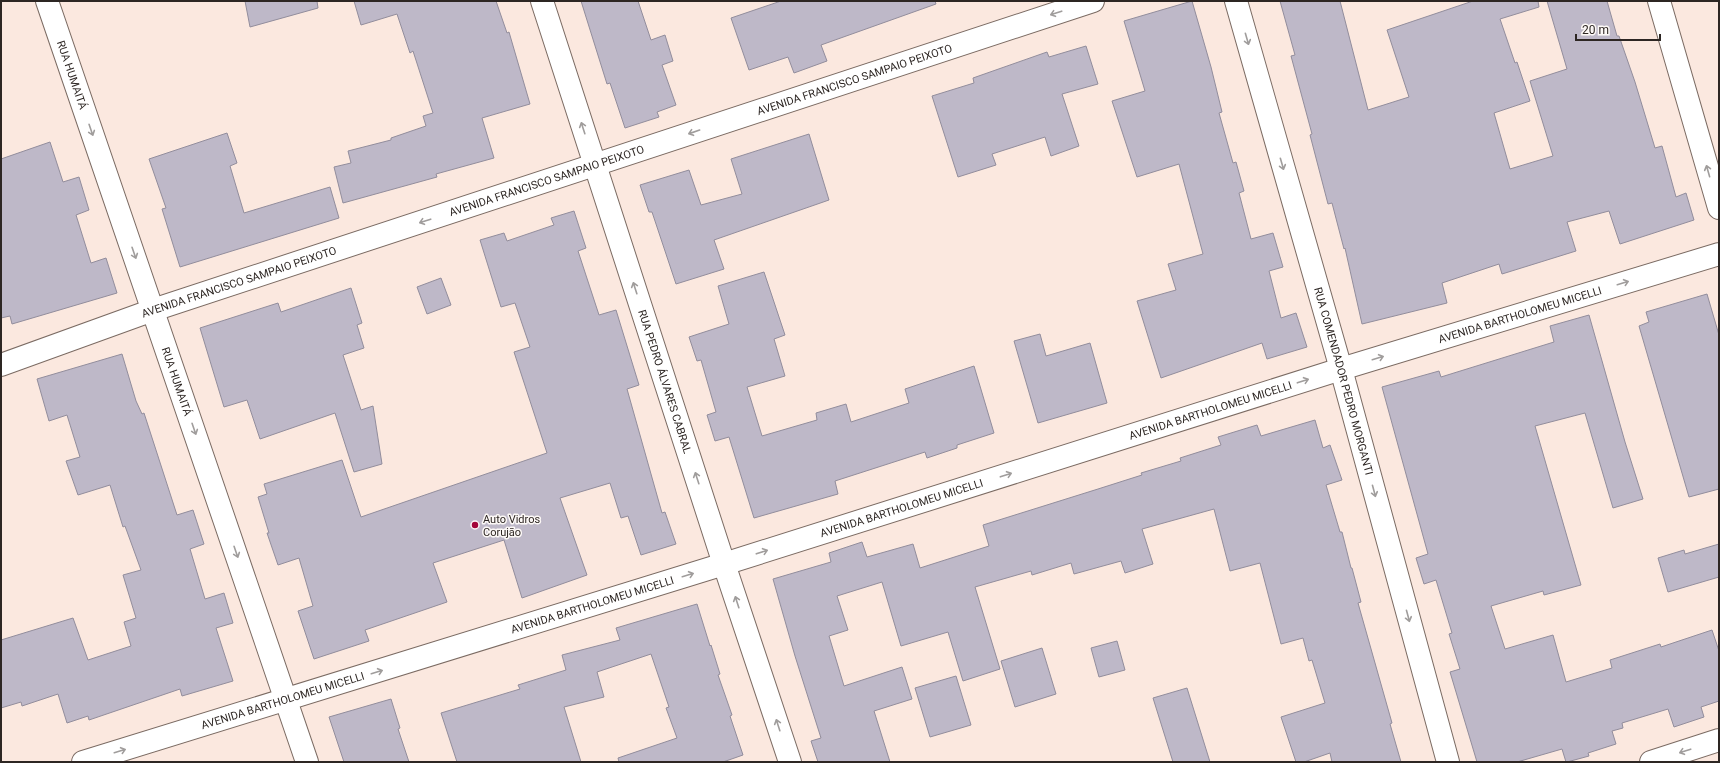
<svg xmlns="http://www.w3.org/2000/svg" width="1720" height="763" font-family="Roboto,sans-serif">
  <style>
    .building { fill: #beb8c8; stroke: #928d9c }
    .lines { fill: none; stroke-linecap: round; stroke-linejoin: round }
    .minor-casing { stroke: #7b6b63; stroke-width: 24 }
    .minor { stroke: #fff; stroke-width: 22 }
    .oneway { stroke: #a09d9c }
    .poi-dot { fill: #a40739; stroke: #fdf9f7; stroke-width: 1.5 }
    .labels { text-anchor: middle; stroke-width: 3; stroke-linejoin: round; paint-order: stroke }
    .street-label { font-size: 11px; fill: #2d2623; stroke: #fdf9f7 }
    .poi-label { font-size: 11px; fill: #2d2623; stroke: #fdf9f7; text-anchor: start }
  </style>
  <rect width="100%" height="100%" fill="#fbe8df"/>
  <g class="building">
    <polygon points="245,1 317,1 318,8 250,27"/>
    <polygon points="354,1 496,1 507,33 509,32 530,104 482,118 494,158 436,174 437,177 343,203 334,167 351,163 348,151 391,140 391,138 426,126 423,116 433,113 413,51 410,53 397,14 361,25"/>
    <polygon points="581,1 638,1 651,40 665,35 673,61 662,65 676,105 657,112 659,117 625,128 610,83 607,84"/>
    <polygon points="781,1 935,1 936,4 821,45 827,61 794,73 788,57 749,70 731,18"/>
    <polygon points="1192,1 1211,67 1222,112 1219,113 1233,163 1236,162 1244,191 1239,193 1251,239 1273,233 1283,267 1269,271 1281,318 1296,313 1307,347 1267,359 1262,343 1161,378 1137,301 1176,290 1168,264 1203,254 1179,164 1137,177 1112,101 1145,91 1124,21"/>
    <polygon points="1280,1 1340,1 1368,110 1409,97 1387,30 1473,1 1538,1 1539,7 1500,19 1515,63 1517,62 1530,101 1494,113 1510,169 1553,156 1530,81 1567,69 1547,1 1607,1 1617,36 1619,36 1635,82 1655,148 1662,146 1676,197 1686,193 1694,220 1620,244 1609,211 1567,222 1576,251 1502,274 1499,264 1442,283 1447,303 1362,324 1345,248 1344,249 1332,203 1328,204 1310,135 1312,134 1291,56 1295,55"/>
    <polygon points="1086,46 1098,84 1062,94 1079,146 1051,156 1045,137 992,154 996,165 958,177 932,96 974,83 973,78 1047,52 1049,57"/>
    <polygon points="227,133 237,163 230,166 244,213 330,187 339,218 180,267 162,209 166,208 149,159"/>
    <polygon points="809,134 829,200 714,240 724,269 676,284 652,212 649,212 640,185 689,170 701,205 742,194 731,159"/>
    <polygon points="50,142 63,182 79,177 89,210 76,215 91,263 106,258 117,293 12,324 10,316 1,318 1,159"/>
    <polygon points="574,211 586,248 578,251 599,315 616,310 639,385 627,389 662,513 665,512 676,544 641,555 628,516 621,518 610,483 560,498 587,575 522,598 504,540 433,563 447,602 365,630 369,641 314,659 298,611 313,606 299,558 278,565 267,533 269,533 258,497 267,494 264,484 342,460 361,517 547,453 514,352 530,347 515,303 501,307 480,240 504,233 507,241 554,225 551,218"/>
    <polygon points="764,272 785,335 774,339 785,376 747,387 762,436 817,420 816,413 846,404 851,422 909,403 905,389 974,366 994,433 957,445 957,448 927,458 925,452 835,481 838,494 754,518 729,437 715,441 707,415 716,412 701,360 697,361 689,337 729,324 718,286"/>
    <polygon points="441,278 451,305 427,314 417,287"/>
    <polygon points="351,288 362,323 357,325 364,348 343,355 361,410 373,406 382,464 354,472 335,413 260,439 247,400 224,407 200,328 278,303 281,312"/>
    <polygon points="1707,294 1719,335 1719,489 1689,497 1639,326 1649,322 1646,312"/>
    <polygon points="1589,315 1625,442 1643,499 1613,508 1585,413 1535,426 1581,585 1544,595 1543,591 1491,606 1505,649 1553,635 1566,682 1612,668 1610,660 1660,644 1661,647 1712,630 1719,651 1719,701 1701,707 1704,717 1674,727 1668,709 1622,723 1623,728 1612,731 1616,744 1588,753 1589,756 1567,762 1566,762 1562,749 1517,762 1477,762 1450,672 1460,669 1449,634 1452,633 1436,580 1424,584 1416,558 1428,554 1382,387 1439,371 1441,377 1554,342 1550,326"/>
    <polygon points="1040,334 1046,356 1090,343 1107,403 1038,423 1014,341"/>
    <polygon points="122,354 136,401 142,414 144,413 177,515 193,510 204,544 190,549 205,599 224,593 233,623 216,628 233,681 182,696 180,689 89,720 88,716 67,723 58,694 22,706 21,702 1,708 1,640 73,618 88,660 131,646 124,622 136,618 123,575 141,570 125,526 123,527 110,485 78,495 66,461 80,457 67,415 49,421 37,379"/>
    <polygon points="1315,420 1323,448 1330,445 1342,480 1326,485 1340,532 1342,532 1351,568 1352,568 1361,602 1358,603 1392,723 1390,724 1401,762 1332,762 1330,753 1304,762 1296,762 1281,717 1325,703 1312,660 1309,661 1303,638 1281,644 1260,563 1230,571 1214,509 1142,529 1153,564 1125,573 1121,561 1074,574 1071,563 1032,575 1031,571 975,587 1000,669 963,681 948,632 901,646 882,582 837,596 848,630 829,636 844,686 902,667 912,699 874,711 890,762 818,762 811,741 821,738 795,656 773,579 831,562 829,553 862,542 867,557 913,544 920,568 989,546 983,525 1098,489 1142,475 1141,473 1181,461 1180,458 1221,445 1218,437 1257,425 1261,436"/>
    <polygon points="1719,544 1719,577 1668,592 1658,558 1684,550 1685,554"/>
    <polygon points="697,604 710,646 711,645 720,674 718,675 732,715 730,716 743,755 723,762 619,762 618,758 677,738 666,708 669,707 651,654 597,672 604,697 564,707 581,762 457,762 441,713 520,689 518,685 566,670 562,655 620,640 616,628"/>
    <polygon points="1117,641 1125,670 1099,677 1091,648"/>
    <polygon points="1042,648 1056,694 1015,707 1001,661"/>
    <polygon points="956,676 971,725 930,737 915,688"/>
    <polygon points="1187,688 1210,762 1173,762 1153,698"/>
    <polygon points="391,699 400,728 398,729 409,762 344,762 329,717"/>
  </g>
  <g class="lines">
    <defs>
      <g id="minor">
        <path id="s1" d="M47,1l260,761"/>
        <path id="s2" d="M542,1l182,563 66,198"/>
        <path id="s3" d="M1236,1l105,368 107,393"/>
        <polyline points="1659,1 1719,208"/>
        <path id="s4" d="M1,365l152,-55 940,-309"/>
        <path id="s5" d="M83,762l641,-198 617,-195 378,-115"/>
        <polyline points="1651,762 1719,740"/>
      </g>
    </defs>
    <use href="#minor" class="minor-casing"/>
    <use href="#minor" class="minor"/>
  </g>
  <defs><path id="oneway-shaft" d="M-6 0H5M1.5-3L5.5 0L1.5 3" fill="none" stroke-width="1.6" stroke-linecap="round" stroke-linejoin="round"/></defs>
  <g class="oneway">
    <use href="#oneway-shaft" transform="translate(1056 13) rotate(162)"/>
    <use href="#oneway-shaft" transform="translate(1247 39) rotate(74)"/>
    <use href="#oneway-shaft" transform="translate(583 128) rotate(-108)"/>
    <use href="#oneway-shaft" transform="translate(91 130) rotate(71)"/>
    <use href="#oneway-shaft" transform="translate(694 132) rotate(161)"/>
    <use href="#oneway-shaft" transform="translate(1282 164) rotate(74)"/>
    <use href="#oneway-shaft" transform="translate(1708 171) rotate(-106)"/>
    <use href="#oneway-shaft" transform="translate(425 221) rotate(162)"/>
    <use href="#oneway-shaft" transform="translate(134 253) rotate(71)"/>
    <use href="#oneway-shaft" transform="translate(1623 283) rotate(-17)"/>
    <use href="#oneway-shaft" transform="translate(635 288) rotate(-108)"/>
    <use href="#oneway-shaft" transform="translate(1378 358) rotate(-17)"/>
    <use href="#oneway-shaft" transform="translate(1303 381) rotate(-18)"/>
    <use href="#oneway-shaft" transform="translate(194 429) rotate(71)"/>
    <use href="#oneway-shaft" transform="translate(1006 475) rotate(-18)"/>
    <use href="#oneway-shaft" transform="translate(697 478) rotate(-108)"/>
    <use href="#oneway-shaft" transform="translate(1374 491) rotate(75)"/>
    <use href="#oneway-shaft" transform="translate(236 552) rotate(71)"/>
    <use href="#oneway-shaft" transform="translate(762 552) rotate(-18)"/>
    <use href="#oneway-shaft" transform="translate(688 575) rotate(-17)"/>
    <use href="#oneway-shaft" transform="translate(737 602) rotate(-108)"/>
    <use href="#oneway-shaft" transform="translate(1408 616) rotate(75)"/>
    <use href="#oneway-shaft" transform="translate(377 672) rotate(-17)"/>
    <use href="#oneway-shaft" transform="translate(778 725) rotate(-108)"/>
    <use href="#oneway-shaft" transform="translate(120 751) rotate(-17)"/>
    <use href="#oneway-shaft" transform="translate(1685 751) rotate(162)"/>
  </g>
  <circle class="poi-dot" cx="475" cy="525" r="4"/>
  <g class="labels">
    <g class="street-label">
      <text dy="4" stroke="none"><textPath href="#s1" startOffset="78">RUA HUMAITÁ</textPath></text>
      <text dy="4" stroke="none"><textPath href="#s4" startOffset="900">AVENIDA FRANCISCO SAMPAIO PEIXOTO</textPath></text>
      <text dy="4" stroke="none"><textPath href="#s4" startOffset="576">AVENIDA FRANCISCO SAMPAIO PEIXOTO</textPath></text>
      <text dy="4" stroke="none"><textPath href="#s4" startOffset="252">AVENIDA FRANCISCO SAMPAIO PEIXOTO</textPath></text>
      <text dy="4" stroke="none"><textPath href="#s5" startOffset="1505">AVENIDA BARTHOLOMEU MICELLI</textPath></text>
      <text dy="4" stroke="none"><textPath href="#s1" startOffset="402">RUA HUMAITÁ</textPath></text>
      <text dy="4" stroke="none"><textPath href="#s3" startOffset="395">RUA COMENDADOR PEDRO MORGANTI</textPath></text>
      <text dy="4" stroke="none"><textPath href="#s2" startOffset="400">RUA PEDRO ÁLVARES CABRAL</textPath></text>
      <text dy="4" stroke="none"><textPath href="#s5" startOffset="1181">AVENIDA BARTHOLOMEU MICELLI</textPath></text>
      <text dy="4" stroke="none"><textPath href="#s5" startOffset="857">AVENIDA BARTHOLOMEU MICELLI</textPath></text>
      <text dy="4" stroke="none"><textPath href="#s5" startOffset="533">AVENIDA BARTHOLOMEU MICELLI</textPath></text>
      <text dy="4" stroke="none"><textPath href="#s5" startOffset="209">AVENIDA BARTHOLOMEU MICELLI</textPath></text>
    </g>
    <g class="poi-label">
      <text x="483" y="523">Auto Vidros<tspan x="483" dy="13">Corujão</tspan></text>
    </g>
  </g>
  <rect width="1720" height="763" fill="none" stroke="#2d2623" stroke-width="4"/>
  <path d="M1576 34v6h84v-6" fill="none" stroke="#2d2623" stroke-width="2"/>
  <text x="1582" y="34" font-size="12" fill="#2d2623" stroke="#fdf9f7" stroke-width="3" paint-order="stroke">20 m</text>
</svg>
